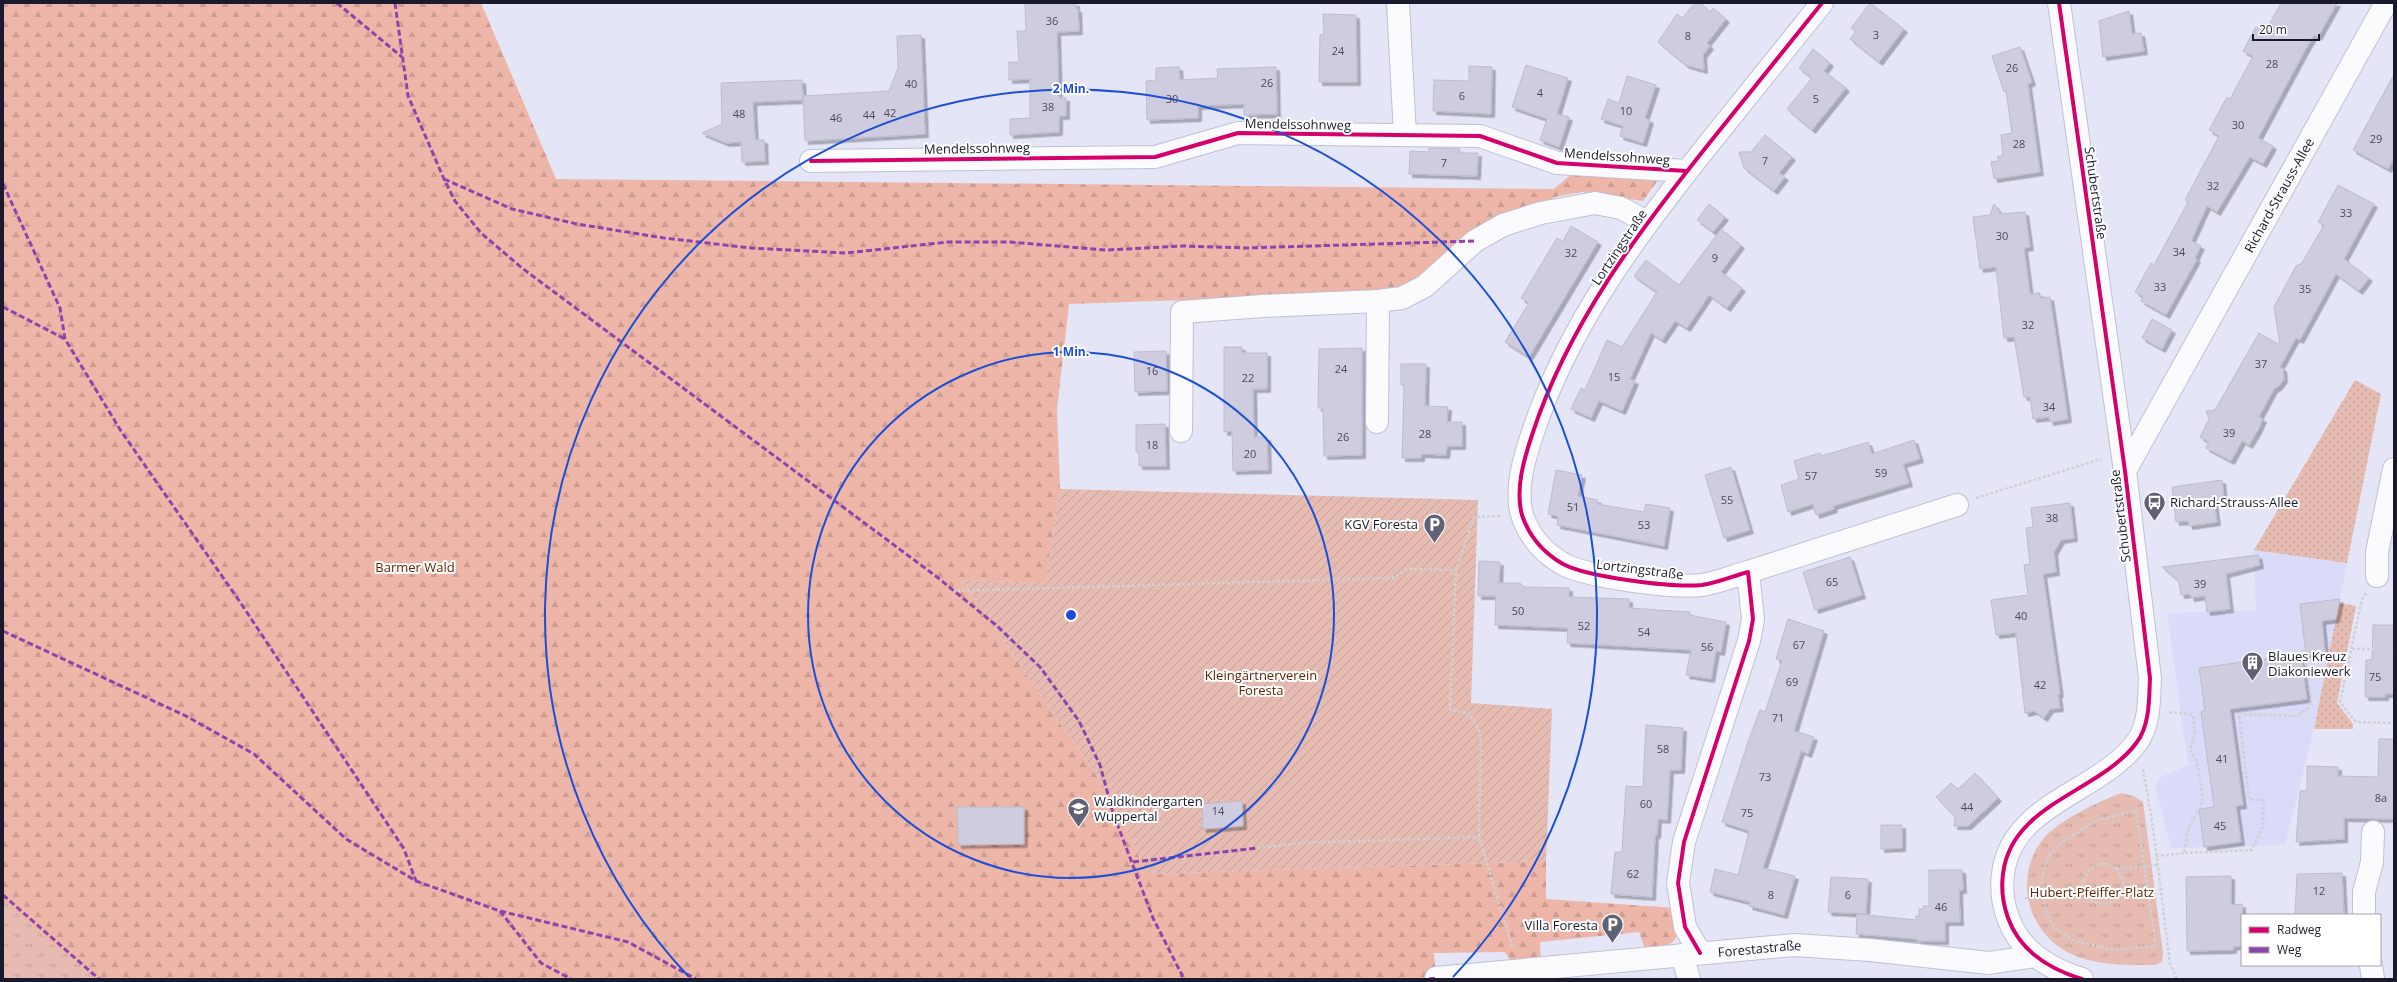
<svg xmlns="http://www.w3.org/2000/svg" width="2397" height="982" font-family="'Open Sans',sans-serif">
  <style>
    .built { fill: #dadbf8 }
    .grass { fill: url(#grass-dots) }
    .forest { fill: url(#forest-firs) }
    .park { fill: url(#park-tufts) }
    .garden { fill: url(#garden-furrows) }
    .building { fill: #cfccdf; stroke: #bfbbcd; filter: url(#shadow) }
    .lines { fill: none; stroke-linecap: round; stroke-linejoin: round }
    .minor-casing { stroke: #bfc0d2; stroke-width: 24 }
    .path { stroke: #d0d0d5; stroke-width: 2.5; stroke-dasharray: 3 2; stroke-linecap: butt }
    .minor { stroke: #fbfbfe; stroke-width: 22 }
    .quiet { stroke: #8e44ad; stroke-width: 3; stroke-dasharray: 6 3; stroke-linecap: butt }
    .cycleway-casing { stroke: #fff; stroke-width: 6 }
    .cycleway { stroke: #d6006c; stroke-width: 4 }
    .ring { fill: none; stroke: #1d4ed8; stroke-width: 2 }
    .labels { text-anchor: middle; stroke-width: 4; stroke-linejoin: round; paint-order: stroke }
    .number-label { font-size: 11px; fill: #4a495c }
    .street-label { font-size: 13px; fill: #191a2d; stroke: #fff }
    .poi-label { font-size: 13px; fill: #191a2d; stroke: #fff; text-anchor: start }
    .park-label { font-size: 13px; fill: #622405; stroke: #fff }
    .centre { fill: #1d4ed8; stroke: #fff; stroke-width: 2 }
    .ring-label { font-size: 12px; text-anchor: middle; font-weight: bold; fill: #1d4ed8; stroke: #fff; stroke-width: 4; stroke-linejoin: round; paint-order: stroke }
  </style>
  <defs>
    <pattern id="grass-dots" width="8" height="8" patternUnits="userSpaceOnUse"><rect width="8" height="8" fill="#e5bbb2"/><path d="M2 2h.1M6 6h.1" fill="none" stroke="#c4a099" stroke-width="1.8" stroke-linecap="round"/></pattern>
    <pattern id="forest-firs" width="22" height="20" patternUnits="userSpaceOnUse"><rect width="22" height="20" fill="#edb6a8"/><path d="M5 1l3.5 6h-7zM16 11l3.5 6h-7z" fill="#cb9c91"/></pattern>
    <pattern id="park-tufts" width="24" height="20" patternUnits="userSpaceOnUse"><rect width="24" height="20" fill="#e5bbb2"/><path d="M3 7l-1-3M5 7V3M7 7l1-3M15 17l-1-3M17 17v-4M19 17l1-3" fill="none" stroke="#c4a099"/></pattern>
    <pattern id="garden-furrows" width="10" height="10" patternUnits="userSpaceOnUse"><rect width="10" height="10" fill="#e5bbb2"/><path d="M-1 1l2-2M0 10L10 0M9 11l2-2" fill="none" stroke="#c4a099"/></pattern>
    <filter id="shadow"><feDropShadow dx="3.5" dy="3.5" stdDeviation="0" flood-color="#0004"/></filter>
  </defs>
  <rect width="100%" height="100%" fill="#e4e5f7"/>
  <polygon class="built" points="2254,550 2347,563 2314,729 2285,845 2171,848 2155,786 2161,777 2188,765 2167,613 2256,611"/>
  <g class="grass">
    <polygon points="2355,380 2381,394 2347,563 2254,550"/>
    <polygon points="2339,603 2356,606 2337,703 2353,724 2353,729 2314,729"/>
  </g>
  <path class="forest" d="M3,3h478l75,176 998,10 20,-17 87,4 -18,25 -61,-9 -24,4 -70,28 -53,38 -18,19 -30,12 -318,11 -12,105 3,80 -15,94 -84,-3 153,221 33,73 399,-13v38l129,9c7,32 2,37 -29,44l-7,-20 -99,10 1,21 -28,2 -8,-13 -71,1 2,26h-1433z"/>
  <g class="park">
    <path d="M2121,793l13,3 9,6 20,151 -1,9 -7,3c-29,0 -59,1 -86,-12 -42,-21 -56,-76 -26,-114 16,-19 55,-37 78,-46z"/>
    <polygon points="3,900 52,944 103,979 3,979"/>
  </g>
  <polygon class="garden" points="1060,489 1478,500 1471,703 1552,709 1546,861 1147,874 1114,801 961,580 1045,583"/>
  <g class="building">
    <polygon points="1025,3 1076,3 1076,9 1078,9 1079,31 1057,32 1059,98 1066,98 1066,116 1059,116 1059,132 1010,135 1010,119 1030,118 1030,79 1009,80 1009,62 1019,62 1017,31 1026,31"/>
    <polygon points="1695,3 1700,3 1710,12 1713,8 1726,19 1707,43 1710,46 1703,55 1704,70 1686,65 1658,42 1677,14 1682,18"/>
    <polygon points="1870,3 1904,29 1879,62 1850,39 1856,31 1851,28"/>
    <polygon points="2281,3 2337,3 2318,37 2314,35 2304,52 2258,138 2273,146 2263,164 2250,157 2217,212 2207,206 2191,241 2201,246 2195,258 2197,259 2166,315 2141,301 2143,296 2135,292 2151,263 2154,265 2188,202 2185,200 2219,136 2209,130 2227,97 2230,99 2253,56 2243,51 2256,27 2265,32"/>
    <polygon points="2129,11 2132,34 2141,33 2144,51 2103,57 2099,21"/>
    <polygon points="1323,14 1356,15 1357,82 1319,82 1320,35 1324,35"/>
    <polygon points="921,35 925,134 805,141 803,96 889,91 898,68 897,36"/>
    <polygon points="2020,47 2032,82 2028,84 2040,172 1994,179 1991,162 1998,161 1998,156 2003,156 2001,135 2012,133 2006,91 2004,92 1992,56"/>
    <polygon points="1813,49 1830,63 1824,71 1846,88 1812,130 1787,109 1812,78 1799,68"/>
    <polygon points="1526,65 1568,78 1557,114 1569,117 1559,147 1540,140 1547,119 1512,107"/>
    <polygon points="1469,66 1492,67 1491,114 1433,111 1434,80 1469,81"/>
    <polygon points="1179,67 1180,80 1218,78 1217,69 1276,67 1277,114 1244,115 1244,104 1198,106 1198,118 1147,120 1146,81 1156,80 1156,68"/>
    <polygon points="2394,74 2394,158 2388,169 2353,150"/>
    <polygon points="1627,76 1656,85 1645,118 1650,120 1643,143 1620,136 1623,126 1601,119 1608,99 1619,103"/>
    <polygon points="802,80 803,100 753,102 755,140 764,140 765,161 742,162 741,142 726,143 702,133 722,124 721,83"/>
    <polygon points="1765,135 1792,157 1779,173 1785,177 1774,191 1744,168 1739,152 1751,152"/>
    <polygon points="1429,148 1460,149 1459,153 1478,153 1477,176 1409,174 1410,151 1429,152"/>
    <polygon points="2338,185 2374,204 2344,259 2369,278 2359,291 2336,274 2300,340 2296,338 2280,367 2283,368 2284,379 2279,386 2274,389 2259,417 2263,419 2258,430 2249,445 2242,441 2231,461 2206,448 2209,442 2200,437 2209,419 2206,411 2215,410 2259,333 2280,345 2274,307 2296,266 2302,263 2324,225 2318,222"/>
    <polygon points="1709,204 1725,217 1713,232 1697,220"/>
    <polygon points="1994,204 2001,214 2025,212 2030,247 2024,248 2030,294 2040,293 2040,298 2050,297 2068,419 2050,422 2049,417 2033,419 2030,397 2024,397 2014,337 2004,338 1996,267 1980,269 1973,217 1990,215"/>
    <polygon points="1571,226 1598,242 1529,357 1505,342 1529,303 1521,298 1557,238 1563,241"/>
    <polygon points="1721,229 1741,245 1721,272 1742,288 1727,308 1709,295 1687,328 1675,321 1662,340 1651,333 1630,379 1635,381 1622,411 1599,401 1591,418 1571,409 1581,388 1585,390 1607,340 1622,347 1657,292 1634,276 1646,260 1679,285"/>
    <polygon points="2152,319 2172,330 2162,349 2142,338"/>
    <polygon points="1224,347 1242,347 1242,353 1267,353 1267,389 1253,389 1254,437 1267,437 1268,470 1233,471 1232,431 1224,432"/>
    <polygon points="1362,348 1362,455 1324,456 1323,408 1318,408 1319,349"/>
    <polygon points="1166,351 1167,391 1135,392 1134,352"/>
    <polygon points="1401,364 1426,364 1425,406 1448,407 1447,422 1462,422 1462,446 1447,446 1446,455 1421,454 1421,458 1402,458 1404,385 1401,385"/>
    <polygon points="1165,424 1166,466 1139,466 1139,452 1136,452 1136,425"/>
    <polygon points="1914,440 1920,459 1903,464 1909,483 1833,506 1834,509 1816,515 1813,504 1788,512 1781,485 1799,479 1794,461 1820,453 1821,456 1868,442 1872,454"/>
    <polygon points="1731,467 1750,530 1724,538 1705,475"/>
    <polygon points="1556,470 1582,475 1578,496 1598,500 1597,504 1644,512 1646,504 1670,508 1664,546 1557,525 1558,516 1548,514"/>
    <polygon points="2222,480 2224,500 2214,501 2217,522 2189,526 2188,521 2176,522 2172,487"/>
    <polygon points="2070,503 2074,538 2061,540 2054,552 2056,572 2043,574 2060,694 2058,694 2060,708 2050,709 2044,718 2034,711 2025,713 2016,633 1996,635 1991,600 2028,595 2024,565 2030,564 2026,528 2033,527 2031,508"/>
    <polygon points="2258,555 2260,565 2226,574 2230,609 2207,612 2205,596 2191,598 2190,594 2181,595 2179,581 2162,567"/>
    <polygon points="1850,557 1862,595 1815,610 1803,572"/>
    <polygon points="1479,561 1500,562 1499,583 1520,583 1524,587 1569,588 1569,597 1629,599 1629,608 1690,612 1689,615 1726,622 1721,652 1716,651 1711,679 1686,675 1691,650 1567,643 1568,628 1495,625 1496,596 1478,596"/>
    <polygon points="2340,599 2336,619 2322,621 2325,653 2306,655 2300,604"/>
    <polygon points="1788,619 1824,631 1794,731 1814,737 1808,754 1801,751 1763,868 1795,876 1784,915 1749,906 1750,902 1710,892 1715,869 1738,875 1749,831 1722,822 1749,739 1760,710 1765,712 1782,661 1776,659"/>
    <polygon points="2373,625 2394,625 2394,694 2385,694 2385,697 2365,697 2366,660 2372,660"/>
    <polygon points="2301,654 2307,699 2230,709 2243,805 2236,806 2241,842 2204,847 2199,809 2214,807 2201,712 2205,711 2199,668"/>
    <polygon points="1646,725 1683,728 1681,770 1670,770 1667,820 1658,819 1657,835 1655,835 1652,897 1611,894 1615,852 1622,852 1626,786 1643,787"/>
    <polygon points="2379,739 2394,739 2394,819 2344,818 2344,839 2296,842 2300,791 2307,790 2307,766 2338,767 2338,776 2378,777"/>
    <polygon points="1975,773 1998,798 1968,826 1954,826 1955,817 1936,797 1951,783 1958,789"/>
    <polygon points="1242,801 1243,826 1203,829 1202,804"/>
    <polygon points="957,807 1024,807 1024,844 958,845"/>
    <polygon points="1881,825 1902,825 1902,848 1881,849"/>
    <polygon points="1929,870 1962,870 1963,890 1959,890 1960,922 1945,922 1945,941 1917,941 1917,939 1856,934 1857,914 1916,920 1916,916 1919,916 1919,909 1924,909 1923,906 1929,906"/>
    <polygon points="2342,873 2344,915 2295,915 2297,874"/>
    <polygon points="2231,876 2231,905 2242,904 2242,946 2233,947 2233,950 2187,951 2186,877"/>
    <polygon points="1831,877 1868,879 1866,914 1828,912"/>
  </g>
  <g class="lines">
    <defs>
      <g id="minor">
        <polyline points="1398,3 1405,135"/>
        <path d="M2059,3l66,468 25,207c-1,20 0,47 -13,64 -36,50 -126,61 -134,132 -2,15 0,30 5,44 12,33 41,51 74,61"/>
        <polyline points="811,161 1155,157 1238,133 1480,136 1557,163 1687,171"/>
        <polyline points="1377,422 1378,301 1402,298 1425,286 1475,241 1503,225 1541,213 1595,203 1621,208 1647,222"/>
        <polyline points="1181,431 1182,312 1263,306 1378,301"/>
        <path id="s1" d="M2125,471l261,-468"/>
        <polyline points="1748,572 1957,505"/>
        <polyline points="2377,576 2377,552 2394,469"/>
        <polyline points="2364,915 2364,892 2372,862 2373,832"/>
        <path d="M1700,953l-15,-26 -7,-44 6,-41 65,-201 4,-22 -5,-47c-15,4 -31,11 -46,13 -29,3 -115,-8 -139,-21 -19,-11 -34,-28 -41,-49 -7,-26 2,-56 10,-80 36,-111 107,-204 179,-294 37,-46 74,-92 111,-138"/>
        <polyline points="1682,955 1689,979"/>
        <polyline points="2371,965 2373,979"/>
        <path id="s2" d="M1436,978l358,-33 76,5 119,13 46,-7"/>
      </g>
    </defs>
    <use href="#minor" class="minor-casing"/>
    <g class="path">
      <polyline points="1976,498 2101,459"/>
      <polyline points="1500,516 1474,517 1456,570 1450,710 1470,714 1481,735 1479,837 1513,949"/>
      <polyline points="952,591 1393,578 1407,569 1456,570"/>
      <polyline points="2366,593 2362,599 2340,702 2356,722 2394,723"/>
      <polyline points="2352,649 2394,649"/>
      <polyline points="2169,712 2193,715 2195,731 2190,749 2197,762 2203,801 2189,827 2184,853 2252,850 2263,826 2264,800 2249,799 2239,714 2297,716 2308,708 2311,698 2303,649"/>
      <polyline points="2143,769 2153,827 2170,964 2177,979"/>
      <polygon points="2136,810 2156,946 2112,950 2073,940 2056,929 2046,913 2044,897 2042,879 2048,856 2062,842 2095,821"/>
      <polyline points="1258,848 1299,843 1479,837"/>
      <polyline points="2156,856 2184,853"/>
      <path d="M2116,868c30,41 -42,49 -32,12 2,-9 11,-18 22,-16 4,0 7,4 11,4 13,1 28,-2 41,-3"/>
      <path d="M2025,898c24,-1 35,-10 60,-3"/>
    </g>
    <use href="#minor" class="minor"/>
    <g class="quiet">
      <polyline points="337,3 402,57"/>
      <polyline points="395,3 408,96 444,179 455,201 481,233 522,268 937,577 997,626 1040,667 1079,721 1100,765 1113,813 1153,918 1184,979"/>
      <polyline points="444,179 512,209 577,224 664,238 751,248 846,253 948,242 1009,242 1106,250 1183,246 1246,248 1475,241"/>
      <polyline points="3,184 60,308 65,339 121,431 240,602 404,849 416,881"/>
      <polyline points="3,307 65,339"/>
      <polyline points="3,631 186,716 254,754 346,839 416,881 500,911 628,942 696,979"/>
      <polyline points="1133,862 1258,848"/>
      <polyline points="3,895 99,979"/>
      <polyline points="500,911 541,963 571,979"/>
      <polyline points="1429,979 1436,978"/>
    </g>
    <defs>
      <g id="cycleway">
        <path d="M2059,3l66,468 25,207c-1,20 0,47 -13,64 -36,50 -126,61 -134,132 -2,15 0,30 5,44 12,33 41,51 74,61"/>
        <polyline points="811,161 1155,157 1238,133 1480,136 1557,163 1687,171"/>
        <path d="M1700,953l-15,-26 -7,-44 6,-41 65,-201 4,-22 -5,-47c-15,4 -31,11 -46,13 -29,3 -115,-8 -139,-21 -19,-11 -34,-28 -41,-49 -7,-26 2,-56 10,-80 36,-111 107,-204 179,-294 37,-46 74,-92 111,-138"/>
      </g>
    </defs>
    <use href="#cycleway" class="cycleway-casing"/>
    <use href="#cycleway" class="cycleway"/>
  </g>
  <g class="ring">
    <circle cx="1071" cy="615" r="263"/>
    <path d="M689 977A526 526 0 1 1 1453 977"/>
  </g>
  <defs>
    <symbol id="bus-pin" viewBox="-11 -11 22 30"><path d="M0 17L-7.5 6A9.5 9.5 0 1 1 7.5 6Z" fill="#606174" stroke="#fff"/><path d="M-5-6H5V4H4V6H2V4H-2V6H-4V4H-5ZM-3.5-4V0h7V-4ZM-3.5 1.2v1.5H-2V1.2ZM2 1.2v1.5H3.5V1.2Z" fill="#fff"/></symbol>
    <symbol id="parking-pin" viewBox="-11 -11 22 30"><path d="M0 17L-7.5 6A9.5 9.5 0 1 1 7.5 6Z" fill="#606174" stroke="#fff"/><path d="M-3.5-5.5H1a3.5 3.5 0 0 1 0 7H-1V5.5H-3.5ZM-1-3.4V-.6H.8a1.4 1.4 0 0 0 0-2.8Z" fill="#fff"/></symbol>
    <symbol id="building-pin" viewBox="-11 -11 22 30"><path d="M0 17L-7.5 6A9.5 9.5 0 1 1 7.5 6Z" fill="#606174" stroke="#fff"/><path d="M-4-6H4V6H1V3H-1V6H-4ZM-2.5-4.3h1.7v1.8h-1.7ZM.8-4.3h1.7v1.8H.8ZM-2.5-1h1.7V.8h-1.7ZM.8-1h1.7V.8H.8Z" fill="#fff"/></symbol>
    <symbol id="school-pin" viewBox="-11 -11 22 30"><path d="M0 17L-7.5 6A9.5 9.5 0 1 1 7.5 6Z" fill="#606174" stroke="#fff"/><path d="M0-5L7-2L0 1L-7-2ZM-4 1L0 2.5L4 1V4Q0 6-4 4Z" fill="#fff"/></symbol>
  </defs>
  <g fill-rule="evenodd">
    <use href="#bus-pin" x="2142" y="490" width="25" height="34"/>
    <use href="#parking-pin" x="1422" y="512" width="25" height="34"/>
    <use href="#building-pin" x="2240" y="650" width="25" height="34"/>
    <use href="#school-pin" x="1066" y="796" width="25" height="34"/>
    <use href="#parking-pin" x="1600" y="912" width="25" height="34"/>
  </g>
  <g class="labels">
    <g class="number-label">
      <text x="1052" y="25">36</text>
      <text x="1876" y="39">3</text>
      <text x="1688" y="40">8</text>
      <text x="1338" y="55">24</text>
      <text x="2272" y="68">28</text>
      <text x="2012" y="72">26</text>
      <text x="1267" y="87">26</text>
      <text x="911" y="88">40</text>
      <text x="1540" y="97">4</text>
      <text x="1462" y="100">6</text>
      <text x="1172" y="103">30</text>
      <text x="1816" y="103">5</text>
      <text x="1048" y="111">38</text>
      <text x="1626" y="115">10</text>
      <text x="890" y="117">42</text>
      <text x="739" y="118">48</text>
      <text x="869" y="119">44</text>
      <text x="836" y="122">46</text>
      <text x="2238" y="129">30</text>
      <text x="2376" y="143">29</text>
      <text x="2019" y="148">28</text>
      <text x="1765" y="165">7</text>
      <text x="1444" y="167">7</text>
      <text x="2213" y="190">32</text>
      <text x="2346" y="217">33</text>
      <text x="2002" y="240">30</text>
      <text x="2179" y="256">34</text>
      <text x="1571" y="257">32</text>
      <text x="1715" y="262">9</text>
      <text x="2160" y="291">33</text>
      <text x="2305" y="293">35</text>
      <text x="2028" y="329">32</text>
      <text x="2261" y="368">37</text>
      <text x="1341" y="373">24</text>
      <text x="1152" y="375">16</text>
      <text x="1614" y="381">15</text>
      <text x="1248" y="382">22</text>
      <text x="2049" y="411">34</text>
      <text x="2229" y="437">39</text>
      <text x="1425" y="438">28</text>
      <text x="1343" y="441">26</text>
      <text x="1152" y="449">18</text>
      <text x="1250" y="458">20</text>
      <text x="1881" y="477">59</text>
      <text x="1811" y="480">57</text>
      <text x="1727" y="504">55</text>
      <text x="1573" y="511">51</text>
      <text x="2052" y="522">38</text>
      <text x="1644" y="529">53</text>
      <text x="1832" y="586">65</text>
      <text x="2200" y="588">39</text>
      <text x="1518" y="615">50</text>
      <text x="2021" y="620">40</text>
      <text x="1584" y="630">52</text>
      <text x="1644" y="636">54</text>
      <text x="1799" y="649">67</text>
      <text x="1707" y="651">56</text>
      <text x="2375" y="681">75</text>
      <text x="1792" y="686">69</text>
      <text x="2040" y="689">42</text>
      <text x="1778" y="722">71</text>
      <text x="1663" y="753">58</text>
      <text x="2222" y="763">41</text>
      <text x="1765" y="781">73</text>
      <text x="2381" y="802">8a</text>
      <text x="1646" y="808">60</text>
      <text x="1967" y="811">44</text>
      <text x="1218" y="815">14</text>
      <text x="1747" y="817">75</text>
      <text x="2220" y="830">45</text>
      <text x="1633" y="878">62</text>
      <text x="2319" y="895">12</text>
      <text x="1771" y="899">8</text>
      <text x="1848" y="899">6</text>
      <text x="1941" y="911">46</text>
    </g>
    <g class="street-label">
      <text transform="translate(1298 124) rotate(1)" y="5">Mendelssohnweg</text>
      <text transform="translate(977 148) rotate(-1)" y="5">Mendelssohnweg</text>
      <text transform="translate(1617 156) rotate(4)" y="5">Mendelssohnweg</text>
      <text transform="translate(2096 193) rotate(82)" y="5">Schubertstraße</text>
      <text dy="5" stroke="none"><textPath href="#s1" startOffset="316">Richard-Strauss-Allee</textPath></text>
      <text transform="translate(1619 247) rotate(-56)" y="5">Lortzingstraße</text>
      <text transform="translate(2120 516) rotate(-97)" y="5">Schubertstraße</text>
      <text transform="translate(1640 569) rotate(7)" y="5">Lortzingstraße</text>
      <text dy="5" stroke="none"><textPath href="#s2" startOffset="325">Forestastraße</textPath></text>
    </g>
    <g class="poi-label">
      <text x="2170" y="507">Richard-Strauss-Allee</text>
      <text x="1418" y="529" text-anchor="end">KGV Foresta</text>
      <text x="2268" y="661">Blaues Kreuz<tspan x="2268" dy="15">Diakoniewerk</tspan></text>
      <text x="1094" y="806">Waldkindergarten<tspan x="1094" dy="15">Wuppertal</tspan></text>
      <text x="1598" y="930" text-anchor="end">Villa Foresta</text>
    </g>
    <g class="park-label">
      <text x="415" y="572">Barmer Wald</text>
      <text x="1261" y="680">Kleingärtnerverein<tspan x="1261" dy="15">Foresta</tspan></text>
      <text x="2092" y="897">Hubert-Pfeiffer-Platz</text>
    </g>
  </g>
  <circle cx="1071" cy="615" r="6" class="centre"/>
  <g class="ring-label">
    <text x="1071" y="93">2 Min.</text>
    <text x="1071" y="356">1 Min.</text>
  </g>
  <rect width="2397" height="982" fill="none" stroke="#191a2d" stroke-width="8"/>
  <rect x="2241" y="914" width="140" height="52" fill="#ffffff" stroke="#a3a3ab"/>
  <rect x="2249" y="927" width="20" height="6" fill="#d6006c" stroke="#a3a3ab"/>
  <text x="2277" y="934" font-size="12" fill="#191a2d">Radweg</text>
  <rect x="2249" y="947" width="20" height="6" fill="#8e44ad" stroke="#a3a3ab"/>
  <text x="2277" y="954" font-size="12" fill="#191a2d">Weg</text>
  <path d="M2253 34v6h66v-6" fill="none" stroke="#191a2d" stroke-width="2"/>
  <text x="2259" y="34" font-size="12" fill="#191a2d" stroke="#ffffff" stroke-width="3" paint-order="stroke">20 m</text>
</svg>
